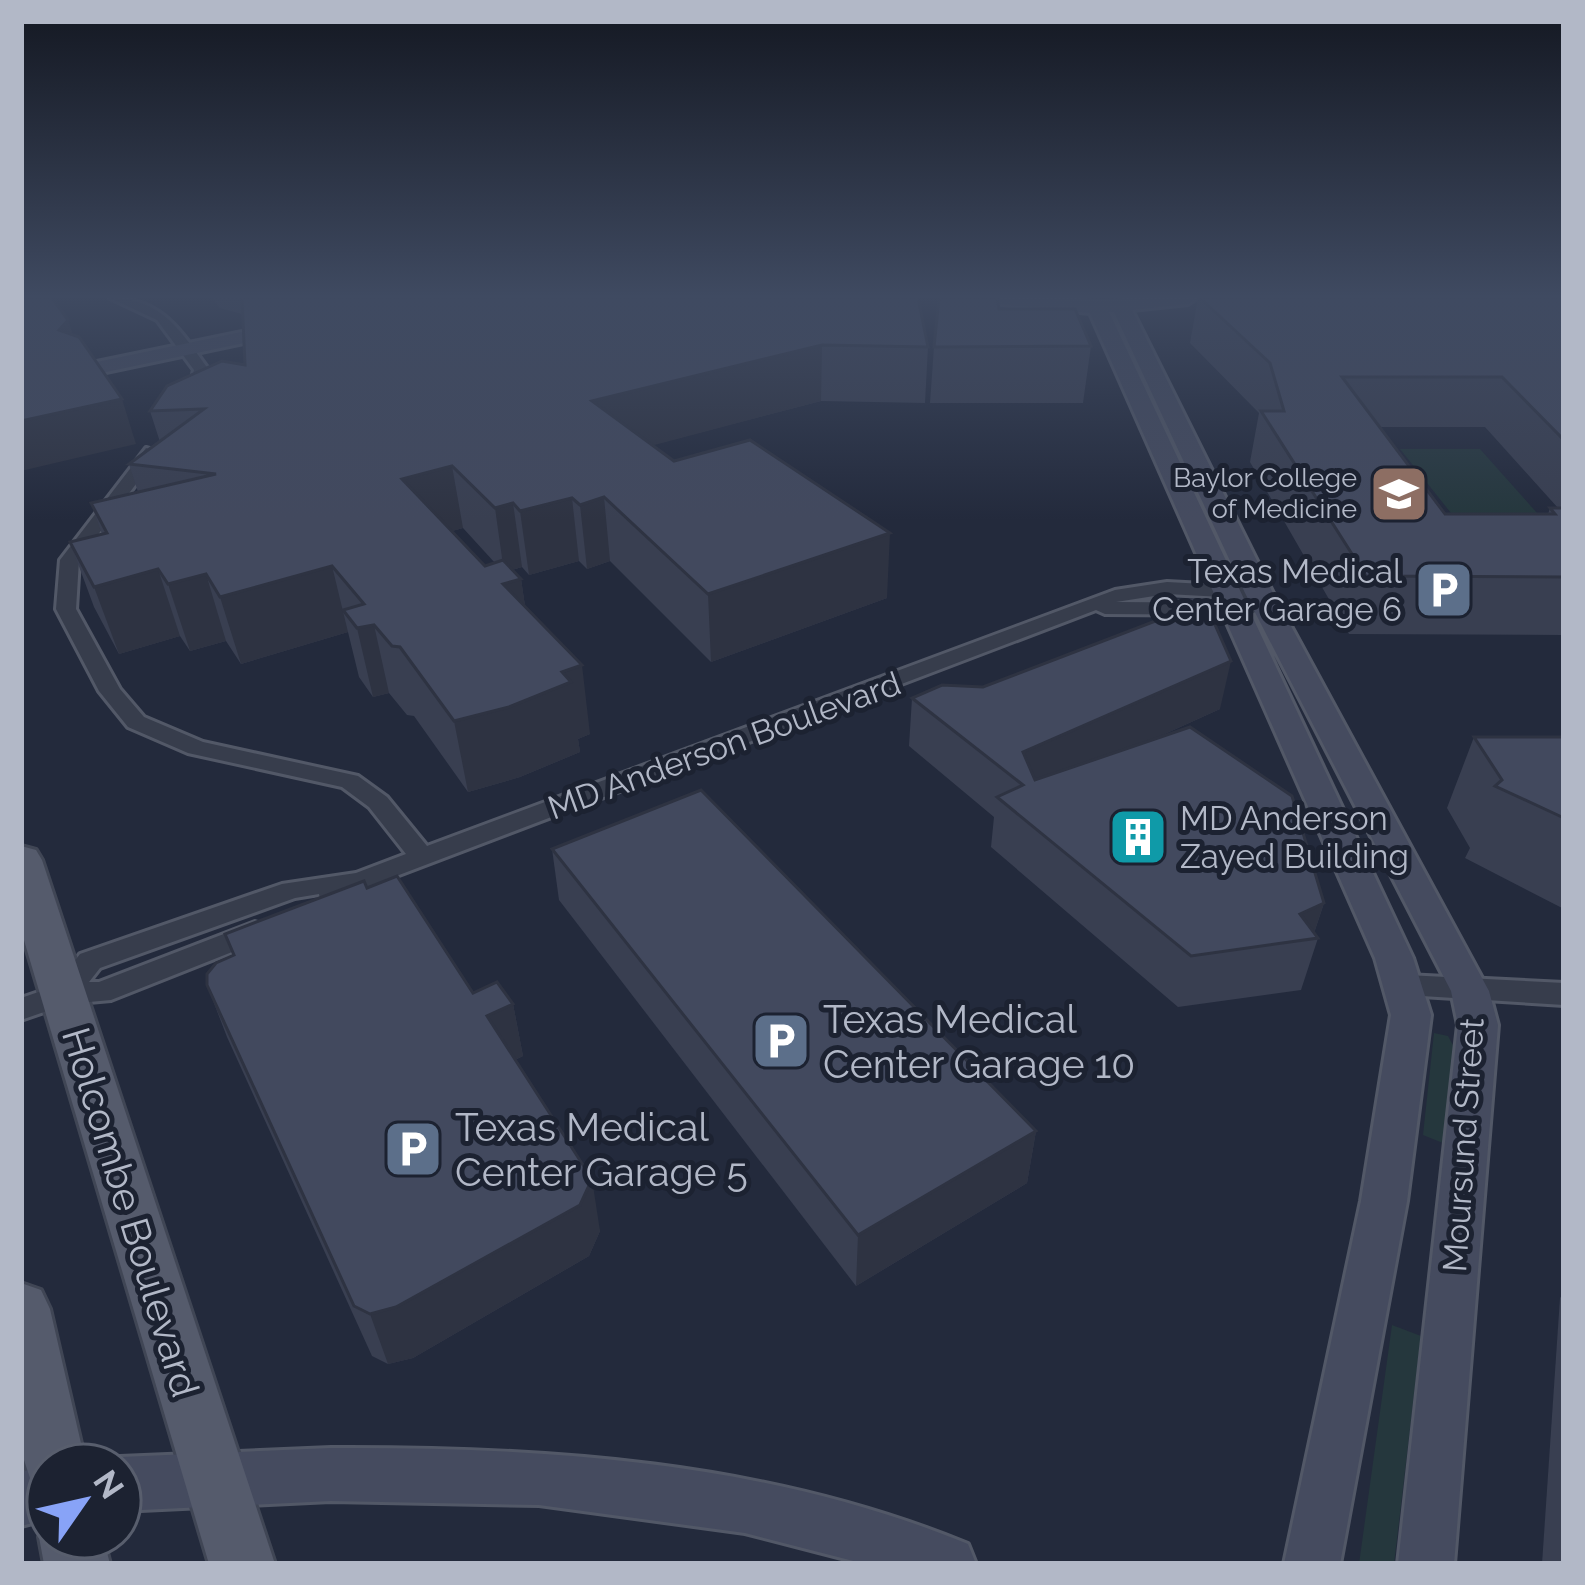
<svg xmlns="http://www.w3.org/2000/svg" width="1585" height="1585" font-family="Raleway,sans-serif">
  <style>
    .green { fill: #25373d }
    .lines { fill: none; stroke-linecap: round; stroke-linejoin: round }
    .street-casing { stroke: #525867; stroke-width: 6 }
    .secondary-casing { stroke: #525867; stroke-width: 6 }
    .primary-casing { stroke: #404655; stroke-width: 6 }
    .street { fill: #373d4c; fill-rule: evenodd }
    .secondary { fill: #454b5f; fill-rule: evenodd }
    .primary { fill: #555b6c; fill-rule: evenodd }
    .wall { fill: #393f51; fill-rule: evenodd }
    .shaded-wall { fill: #2e3342 }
    .building { fill: #42495e; stroke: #2e3342; stroke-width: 3 }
    .labels { text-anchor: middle; stroke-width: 10; stroke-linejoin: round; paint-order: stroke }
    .far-poi-label { font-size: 27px; fill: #b2b8c7; stroke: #1c2231; text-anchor: end }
    .poi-label { font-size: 33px; fill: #b2b8c7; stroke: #1c2231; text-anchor: end }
    .street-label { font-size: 33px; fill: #b2b8c7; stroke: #1c2231 }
    .near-poi-label { font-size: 39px; fill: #b2b8c7; stroke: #1c2231; text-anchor: start }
    .near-street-label { font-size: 39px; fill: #b2b8c7; stroke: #1c2231 }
  </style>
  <rect width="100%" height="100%" fill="#232a3c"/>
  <g class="green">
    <polygon points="1400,449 1480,449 1554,532 1466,532"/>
    <polygon points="1434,1033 1448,1036 1455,1049 1448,1145 1423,1135"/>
    <polygon points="1392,1325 1421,1336 1394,1564 1359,1564"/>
  </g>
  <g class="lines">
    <defs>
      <g id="street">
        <path d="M110,298c53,0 71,34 99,72l-9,30 -13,-3 7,-27 -37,-50z"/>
        <polygon points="146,448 160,452 79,560 76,609 120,689 144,717 203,742 358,776 387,797 427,846 1115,590 1167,582 1259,587 1269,593 1259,599 1167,594 1116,602 1250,603 1260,609 1250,615 1105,614 1096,610 378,883 339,904 321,904 319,894 295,898 100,968 89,982 99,982 255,922 265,925 268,932 265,939 111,1000 67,1004 21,1020 21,998 56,986 80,954 282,884 356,873 406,854 369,807 342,787 188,753 128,727 99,691 56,609 60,560"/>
        <polygon points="1406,975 1564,983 1564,1005 1406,995 1396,992 1392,985 1396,978"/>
      </g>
      <g id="secondary">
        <polygon points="990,298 1104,302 1197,298 1188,304 1132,310 1273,593 1489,991 1498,1025 1454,1564 1398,1564 1458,1025 1451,991 1245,593 1114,312 1109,312 1413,958 1431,1015 1407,1201 1340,1564 1284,1564 1361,1201 1391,1015 1375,958 1090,313 999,304"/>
        <polygon points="285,323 295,329 292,333 87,376 77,370 87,364"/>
        <path d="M331,1448c215,-1 435,13 637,96l8,20h-111l-120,-31 -206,-28 -208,-4 -211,10v-46h-19l19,-8z"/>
        <polygon points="48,1465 48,1519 21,1526 21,1472"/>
      </g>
      <g id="primary">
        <polygon points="21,846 36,850 42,860 275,1564 209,1564 21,930"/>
        <polygon points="21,1283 41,1290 50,1309 86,1465 48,1465 48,1493 33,1487 21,1451"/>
        <polygon points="48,1514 48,1537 103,1537 110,1564 44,1564 39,1537"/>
      </g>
    </defs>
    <use href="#street" class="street-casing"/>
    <use href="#secondary" class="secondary-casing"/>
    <use href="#primary" class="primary-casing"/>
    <use href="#street" class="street"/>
    <use href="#secondary" class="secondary"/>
    <use href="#primary" class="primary"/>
  </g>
  <g class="wall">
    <path d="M212,298h706l10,49 -3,56 -104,-2 -169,44 22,16 213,137 -176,64 -101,-101 -23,8 -8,-8 -50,14 -7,-8 -10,3 9,9 4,27 65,128 -12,5 2,13 -60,25 -52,15 -54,-76 -7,-1 -18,-22 -16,4 -14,-20 -11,-45 -107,32 -15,-23 -36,10 -10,-15 -61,18 -25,-47 -24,-65 32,-8 -11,-31 47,-11 -9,-28 31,-22 -10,-31 95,-46 -3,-51 -22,-6zM463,528l32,35 -10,3 -33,-35z"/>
    <path d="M1198,298h366v337l-215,-1 -99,-172 9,-49 -69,-70zM1380,427h105l73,81h-8l-2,6h-103z"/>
    <polygon points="999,309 1091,346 1083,403 930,403 934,347"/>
    <polygon points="912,698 1220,709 1145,743 1324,903 1314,933 1318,938 1301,990 1178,1007 991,847 994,817 909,746"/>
    <polygon points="1474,737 1564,737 1564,909 1465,858 1470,848 1447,808"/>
    <polygon points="552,849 1036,1131 1027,1183 856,1286 559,900"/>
    <polygon points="367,888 473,993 513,1004 523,1056 515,1060 600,1231 589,1256 413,1358 388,1364 372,1356 227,1037 207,985 233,955 225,934"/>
    <polygon points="1564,1292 1564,1564 1542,1564 1560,1298"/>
  </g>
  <g class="shaded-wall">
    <polygon points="68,320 82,362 59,330"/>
    <polygon points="822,345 821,401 598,460 592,401"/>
    <polygon points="122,399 136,444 21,471 21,421"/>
    <polygon points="452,466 463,528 414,542 402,479"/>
    <polygon points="604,497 610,561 587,569 580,505"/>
    <polygon points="572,498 579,561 529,575 520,511"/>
    <polygon points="513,503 522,567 504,572 495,508"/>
    <polygon points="890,533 887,598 711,662 708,594"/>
    <polygon points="332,566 348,632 241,664 220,597"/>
    <polygon points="158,569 180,636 119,654 94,587"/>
    <polygon points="206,574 226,641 190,651 168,584"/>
    <polygon points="521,579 531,645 503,584"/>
    <polygon points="374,625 389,693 373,697 357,628"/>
    <polygon points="1231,661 1220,709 1021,799 1023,752"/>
    <polygon points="582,665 590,734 578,739 580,752 520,777 468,792 454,721"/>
    <polygon points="1324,903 1312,939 1300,914"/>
    <polygon points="513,1004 523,1056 497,1068 487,1016"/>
    <polygon points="1036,1131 1027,1183 856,1286 858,1235"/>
    <polygon points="592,1179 600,1231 589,1256 413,1358 388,1364 370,1314"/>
  </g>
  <g class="building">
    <polygon points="21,298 52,298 68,320 59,330 79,337 122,399 21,421"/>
    <polygon points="242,298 918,298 928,347 822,345 592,401 674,461 750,440 890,533 708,594 604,497 580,505 572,498 520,511 513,503 495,508 452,466 402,479 485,566 503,560 521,579 503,584 582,665 562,672 571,682 509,707 454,721 400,647 392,646 374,625 357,628 343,610 364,604 332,566 220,597 206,574 168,584 158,569 94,587 70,542 107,533 91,503 216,474 129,464 204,409 150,411 167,386 222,361 245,365"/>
    <polygon points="939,298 997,298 999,309 1075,309 1091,346 934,347"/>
    <polygon points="1200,298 1564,298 1564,440 1502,377 1342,377 1445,514 1555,514 1550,508 1564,508 1564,577 1366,576 1261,411 1284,411 1270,363"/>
    <polygon points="1205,602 1231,661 1023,752 1035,780 1190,727 1292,796 1324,903 1300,914 1318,938 1191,956 997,797 1023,785 912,698 942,685 983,687"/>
    <polygon points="1474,737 1564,737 1564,818 1495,786 1502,780"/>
    <polygon points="701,790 1036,1131 858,1235 552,849"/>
    <polygon points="397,876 473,993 497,982 513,1004 487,1016 592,1179 580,1205 396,1307 370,1314 354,1306 207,985 207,974 216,963 234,955 225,934 364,881 367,888"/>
  </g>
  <linearGradient id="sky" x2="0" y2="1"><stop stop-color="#131721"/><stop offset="0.57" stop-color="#3f4a61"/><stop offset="1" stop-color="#3f4a61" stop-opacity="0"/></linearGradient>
  <rect width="1585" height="520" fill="url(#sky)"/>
  <defs>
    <symbol id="university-square" viewBox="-11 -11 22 22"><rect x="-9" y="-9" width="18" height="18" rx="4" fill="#8d6e63" stroke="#1c2231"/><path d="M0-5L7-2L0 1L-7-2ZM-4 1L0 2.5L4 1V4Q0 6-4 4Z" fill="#fff"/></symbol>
    <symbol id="parking-square" viewBox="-11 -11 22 22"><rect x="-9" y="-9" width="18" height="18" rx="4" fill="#5c6f8a" stroke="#1c2231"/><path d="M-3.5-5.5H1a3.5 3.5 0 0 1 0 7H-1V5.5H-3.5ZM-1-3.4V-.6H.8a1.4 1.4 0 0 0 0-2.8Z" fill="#fff"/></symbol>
    <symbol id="building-square" viewBox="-11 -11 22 22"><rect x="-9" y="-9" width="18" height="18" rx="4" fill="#0f9aa8" stroke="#1c2231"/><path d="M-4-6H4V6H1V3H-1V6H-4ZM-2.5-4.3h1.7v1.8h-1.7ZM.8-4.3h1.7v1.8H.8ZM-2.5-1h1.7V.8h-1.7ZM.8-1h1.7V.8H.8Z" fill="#fff"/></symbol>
  </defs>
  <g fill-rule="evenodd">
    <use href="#university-square" x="1366" y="461" width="66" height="66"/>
    <use href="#parking-square" x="1411" y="557" width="66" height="66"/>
    <use href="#building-square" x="1105" y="804" width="66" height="66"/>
    <use href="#parking-square" x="748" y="1008" width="66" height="66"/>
    <use href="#parking-square" x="380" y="1116" width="66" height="66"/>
  </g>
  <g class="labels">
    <g class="far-poi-label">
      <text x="1357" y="487">Baylor College<tspan x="1357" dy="31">of Medicine</tspan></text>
    </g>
    <g class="poi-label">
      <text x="1402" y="583">Texas Medical<tspan x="1402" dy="38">Center Garage 6</tspan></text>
      <text x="1180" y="830" text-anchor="start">MD Anderson<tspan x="1180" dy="38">Zayed Building</tspan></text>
    </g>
    <g class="street-label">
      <text transform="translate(724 745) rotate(-20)" y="12">MD Anderson Boulevard</text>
      <text transform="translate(1463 1145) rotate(-86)" y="12">Moursund Street</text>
    </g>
    <g class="near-poi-label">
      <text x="823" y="1033">Texas Medical<tspan x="823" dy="45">Center Garage 10</tspan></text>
      <text x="455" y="1141">Texas Medical<tspan x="455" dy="45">Center Garage 5</tspan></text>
    </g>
    <g class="near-street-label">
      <text transform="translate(131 1212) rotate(73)" y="14">Holcombe Boulevard</text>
    </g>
  </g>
  <rect width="1585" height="1585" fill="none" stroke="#b2b8c7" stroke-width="48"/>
  <g transform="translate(84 1501) rotate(56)"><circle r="57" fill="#1c2231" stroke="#585e6d" stroke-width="3"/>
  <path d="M0-9L21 45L0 30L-21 45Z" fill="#88a3f7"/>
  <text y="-18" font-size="33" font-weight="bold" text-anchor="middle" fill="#b2b8c7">N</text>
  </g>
</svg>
